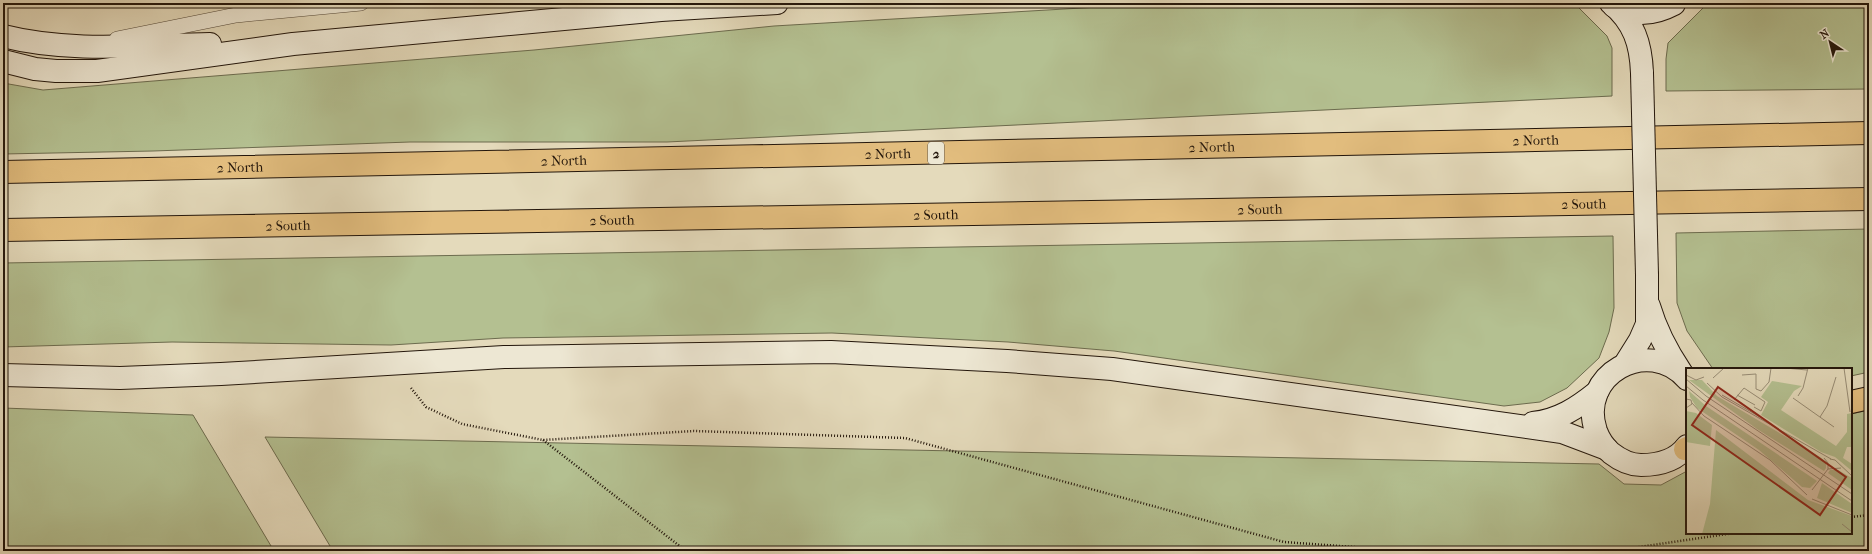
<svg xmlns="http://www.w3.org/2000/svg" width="1872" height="554" font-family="'IM FELL French Canon',serif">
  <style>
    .green { fill: #b4c091; stroke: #6c6b4e }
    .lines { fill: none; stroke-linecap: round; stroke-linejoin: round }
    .lane-casing { stroke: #534737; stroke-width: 16 }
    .secondary-casing { stroke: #23160b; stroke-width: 24 }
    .highway-casing { stroke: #23160b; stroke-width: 24 }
    .path { stroke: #23160b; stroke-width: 2.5; stroke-dasharray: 1 2; stroke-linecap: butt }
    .lane { stroke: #ede7d3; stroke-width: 15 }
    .secondary { stroke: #ede7d3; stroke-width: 22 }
    .highway { stroke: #e2bd7e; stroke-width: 22 }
    .secondary-bridge-casing { stroke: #23160b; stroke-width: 24; stroke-linecap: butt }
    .secondary-bridge { stroke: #ede7d3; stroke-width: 22 }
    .labels { text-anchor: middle; stroke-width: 3.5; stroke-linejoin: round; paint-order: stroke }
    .shield { fill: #ede7d3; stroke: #605547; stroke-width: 1 }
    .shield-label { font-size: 13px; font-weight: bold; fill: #23160b }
    .street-label { font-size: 14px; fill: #23160b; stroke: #ede7d3 }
    .inset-road { fill: none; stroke: #978c75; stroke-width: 1 }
    .view { fill: #8f2418; fill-opacity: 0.15; stroke: #8f2418; stroke-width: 2 }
    .inset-edge { fill: none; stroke: #23160b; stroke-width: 2 }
  </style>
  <rect width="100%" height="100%" fill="#e4dabb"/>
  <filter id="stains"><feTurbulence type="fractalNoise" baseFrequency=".005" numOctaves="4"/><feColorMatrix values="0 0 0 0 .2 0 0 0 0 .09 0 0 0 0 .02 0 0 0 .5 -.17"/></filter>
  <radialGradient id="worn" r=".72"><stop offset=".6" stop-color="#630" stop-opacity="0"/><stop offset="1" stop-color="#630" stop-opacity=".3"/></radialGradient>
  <g class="green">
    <polygon points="1167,3 1574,3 1607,36 1612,48 1612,96 667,142 410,142 153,151 3,154 3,83 43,90 534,50 774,26"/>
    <polygon points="1708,3 1869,3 1869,89 1666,91 1666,59 1668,43"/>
    <polygon points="1869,229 1869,372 1851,376 1851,369 1713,369 1687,331 1677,303 1676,233"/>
    <polygon points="1613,236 1614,308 1609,332 1599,358 1567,388 1540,402 1504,406 1114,351 1008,342 832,333 503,338 391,345 172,342 3,347 3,263"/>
    <polygon points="3,408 193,415 274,551 3,551"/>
    <polygon points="1869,410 1869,551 333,551 265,437 1599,464 1624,484 1661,485 1687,471 1687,533 1851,533 1851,414"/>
  </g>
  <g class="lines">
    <defs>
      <g id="lane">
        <polyline points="599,3 626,6"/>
        <polyline points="117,39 236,15 361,3"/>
      </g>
      <g id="secondary">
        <path d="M1611,3c23,19 30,41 31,70"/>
        <path d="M1614,6c21,10 39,9 60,-2"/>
        <path d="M3,36c67,17 139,9 207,8"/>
        <polyline points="3,61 35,69 56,71 97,71 293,44 661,10 777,3"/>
        <path d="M1649,306c7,24 18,45 32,66"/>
        <polyline points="1625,364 1640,340 1647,324 1647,275"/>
        <polyline points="3,375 120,378 221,374 504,357 831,352 1007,361 1112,369 1562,432 1607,449"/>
        <path d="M1687,379c-39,-44 -110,-4 -91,52 3,8 8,16 15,22 9,7 19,12 30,12 17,0 35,-4 46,-19"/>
        <path d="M1533,423c26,-3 44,-15 64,-31"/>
      </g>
      <g id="highway">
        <path id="s1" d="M3,172l1866,-39"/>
        <path id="s2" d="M3,230l1866,-31"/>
        <polyline points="1851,402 1869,398"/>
        <polyline points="1685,449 1687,448"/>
      </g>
    </defs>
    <use href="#lane" class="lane-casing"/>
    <use href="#secondary" class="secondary-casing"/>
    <use href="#highway" class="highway-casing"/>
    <g class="path">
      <polyline points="411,388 426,407 462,424 543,440 694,431 905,438 1284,542 1410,551"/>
      <polyline points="543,440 686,551"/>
      <polyline points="1851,517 1869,515"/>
      <polyline points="1612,551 1734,533"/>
    </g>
    <use href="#lane" class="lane"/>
    <use href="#secondary" class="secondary"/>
    <use href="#highway" class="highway"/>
    <defs>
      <polyline id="secondary-bridge" points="1642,73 1647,275"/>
    </defs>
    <use href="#secondary-bridge" class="secondary-bridge-casing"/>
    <use href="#secondary-bridge" class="secondary-bridge"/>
  </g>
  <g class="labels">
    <rect class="shield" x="928" y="142" width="16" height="22" rx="3"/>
    <g class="shield-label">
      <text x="936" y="158">2</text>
    </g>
    <g class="street-label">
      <text dy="5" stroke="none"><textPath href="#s1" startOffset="1533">2 North</textPath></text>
      <text dy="5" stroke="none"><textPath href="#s1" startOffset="1209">2 North</textPath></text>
      <text dy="5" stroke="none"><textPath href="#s1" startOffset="885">2 North</textPath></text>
      <text dy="5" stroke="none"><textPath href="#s1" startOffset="561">2 North</textPath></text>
      <text dy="5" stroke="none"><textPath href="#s1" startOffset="237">2 North</textPath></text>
      <text dy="5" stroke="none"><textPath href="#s2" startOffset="1581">2 South</textPath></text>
      <text dy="5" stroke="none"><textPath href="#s2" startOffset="1257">2 South</textPath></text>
      <text dy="5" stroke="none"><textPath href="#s2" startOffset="933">2 South</textPath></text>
      <text dy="5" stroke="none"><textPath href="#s2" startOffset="609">2 South</textPath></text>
      <text dy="5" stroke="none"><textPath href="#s2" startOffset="285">2 South</textPath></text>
    </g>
  </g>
  <g transform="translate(1686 368)">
    <rect width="166" height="166" fill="#e4dabb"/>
    <path d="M3,12h13l15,16 103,61 6,5v6l-2,3 -67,-42zM86,13l30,5 -8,5 -13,19 55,36 11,-14v-18l5,-1v34h-5l-4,11 9,6v7l-17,-14 -14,-5 -60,-37 7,-13 -7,-5zM3,23l17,15 111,75 -7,7 -8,-1 -43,-37 -62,-42 -7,-11zM0,43l10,2 16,12 -2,21 -24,-4zM30,62l92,70 44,16v18h-150l8,-30zM144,102h8l14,8v12l-24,-17zM136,115l30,21v9l-35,-15z" fill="#b4c091"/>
    <path class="inset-road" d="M99,0l22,2M158,0l6,44M0,7l10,5 8,-3M56,7l14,-1v15l5,2 8,-9 2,-14M27,10l11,-10M0,11l20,17 146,98M21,15l15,14 109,62M0,18l17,14 149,101M36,27l38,22M51,27l18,10M112,28l5,-8 5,-20M107,30l41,29M0,31l5,1 1,4 -6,4M48,32l10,-12 21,14 -4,9 -7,-4M6,35l12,13 66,44 37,35M134,49l7,-11 9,-29M144,91l5,1 17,16M142,101l13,-1M126,122l16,-21v-6l-4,-5M126,131l40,16M156,156l10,8"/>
    <path class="view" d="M32,19l128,90 -26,38 -128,-90z"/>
    <rect width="166" height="166" class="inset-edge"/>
  </g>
  <rect width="1872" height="554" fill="none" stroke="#e4dabb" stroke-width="16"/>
  <rect x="4" y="4" width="1864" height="546" fill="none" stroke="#23160b" stroke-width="2"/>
  <rect x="8" y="8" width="1856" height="538" fill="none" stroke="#23160b"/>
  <g transform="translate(1830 42) rotate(325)" stroke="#ede7d3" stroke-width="3" paint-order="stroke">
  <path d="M0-3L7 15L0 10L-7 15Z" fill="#23160b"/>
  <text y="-6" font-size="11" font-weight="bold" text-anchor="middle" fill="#23160b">N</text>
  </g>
  <rect width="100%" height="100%" filter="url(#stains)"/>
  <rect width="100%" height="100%" fill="url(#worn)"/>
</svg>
